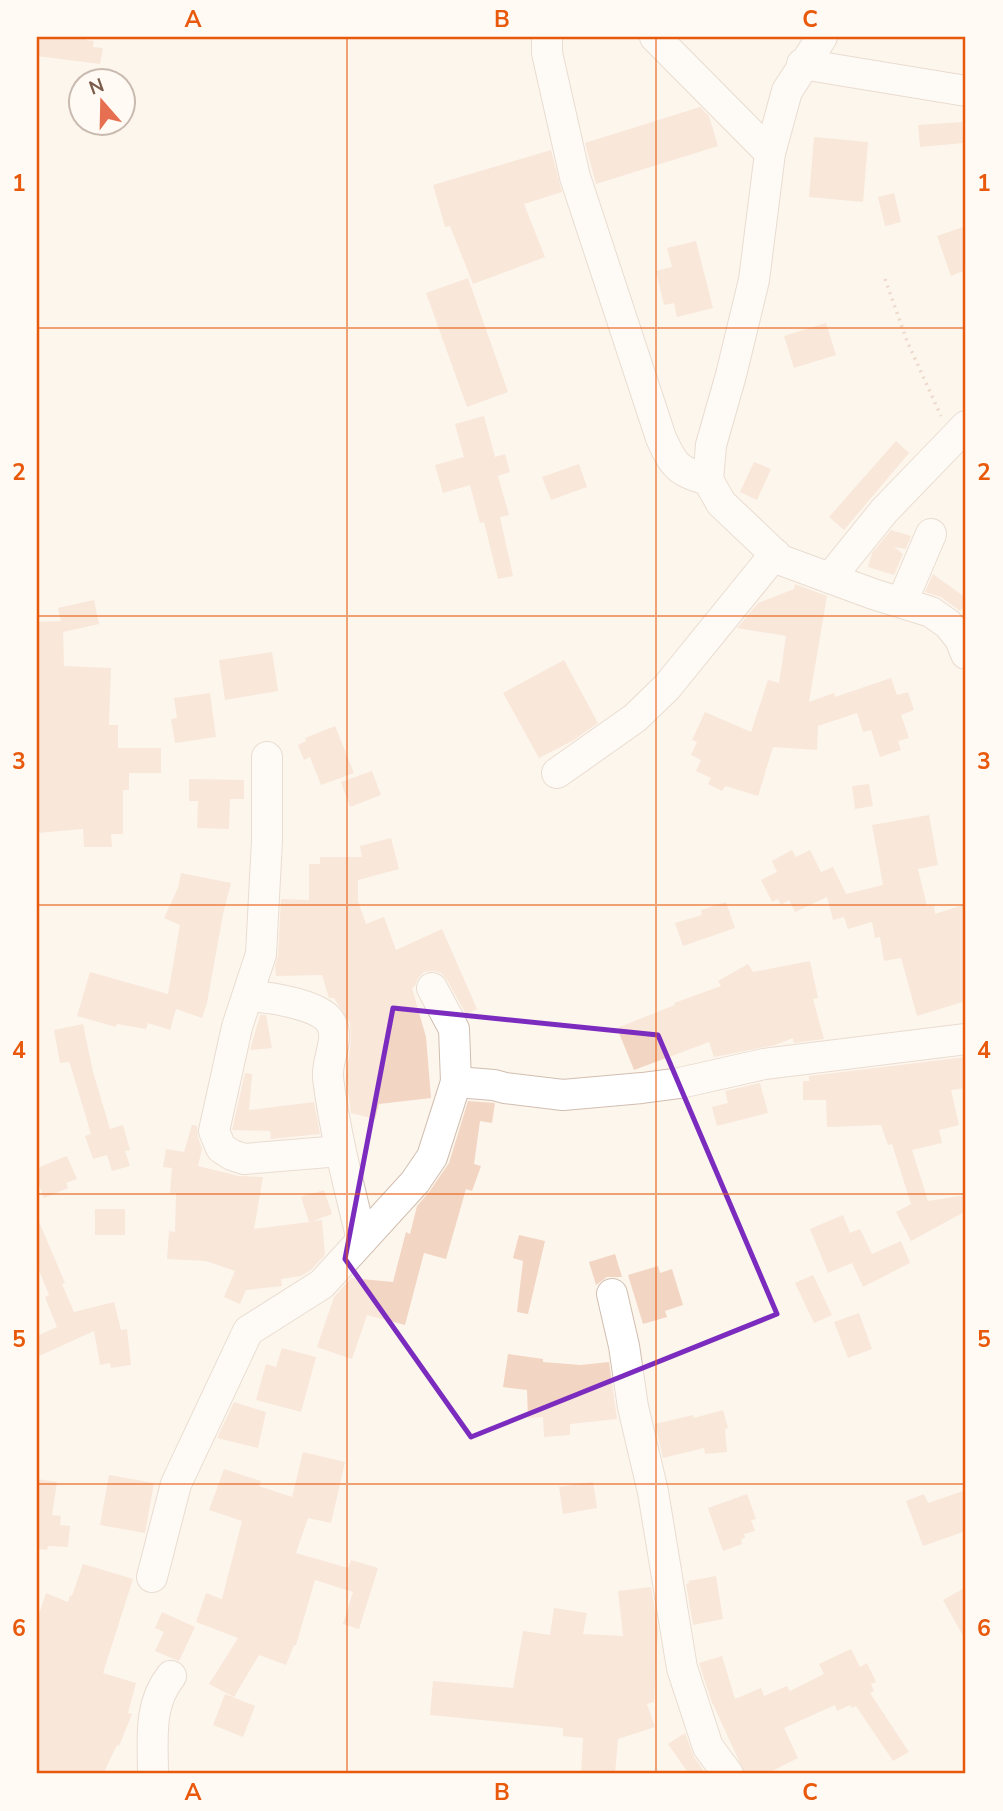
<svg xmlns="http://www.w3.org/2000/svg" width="1003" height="1811" font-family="'Nunito Sans',sans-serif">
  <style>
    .building { fill: #f3d5c3 }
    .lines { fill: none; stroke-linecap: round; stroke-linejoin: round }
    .minor-casing { stroke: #d1beb0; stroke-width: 32 }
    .path { stroke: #d9b8a5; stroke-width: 3.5; stroke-dasharray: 2 5; stroke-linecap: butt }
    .minor { stroke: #fff; stroke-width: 30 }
    .marked { fill: none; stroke: #7b2cbf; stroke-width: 5; stroke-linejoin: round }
    .grid { fill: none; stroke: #e8590c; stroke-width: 2; stroke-opacity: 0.55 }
    .neatline { fill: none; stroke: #e8590c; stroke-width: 2.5 }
    .grid-label { font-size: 23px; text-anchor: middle; font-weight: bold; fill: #e8590c }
  </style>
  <rect width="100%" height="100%" fill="#fdf6ec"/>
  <g class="building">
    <polygon points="37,37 86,37 86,40 94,41 93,47 103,48 100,64 37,56"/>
    <polygon points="700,107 709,116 718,146 596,184 585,143"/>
    <polygon points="962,122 963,143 920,147 918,125"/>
    <polygon points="814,137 868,142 863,202 809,197"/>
    <polygon points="551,150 562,192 524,204 545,257 473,284 450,226 445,227 433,185"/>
    <polygon points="894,193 901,222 885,226 878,197"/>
    <polygon points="966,226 966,270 951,276 937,236"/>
    <polygon points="696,241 713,308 677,317 674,303 664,305 656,271 672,267 667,248"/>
    <polygon points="468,278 508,392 467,407 426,293"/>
    <polygon points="826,323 836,355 794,368 784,336"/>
    <polygon points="484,416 495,457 505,454 510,472 498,476 509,515 500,517 513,576 498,579 484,522 480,523 470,485 443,493 435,465 464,457 455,424"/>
    <polygon points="896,441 909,453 844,530 829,517"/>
    <polygon points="754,462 771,469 757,500 740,492"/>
    <polygon points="579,464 587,487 551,500 542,477"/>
    <polygon points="891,530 911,536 906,549 894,547 903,554 894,575 868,567 872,553"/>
    <polygon points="933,574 966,598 966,603 960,611 941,597 925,592"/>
    <polygon points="795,584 827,596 809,702 834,693 835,697 891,678 897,695 908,692 914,710 901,715 909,738 898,741 901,750 880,757 871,730 863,732 857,713 818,726 817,750 773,747 758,796 725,786 722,791 708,784 711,778 696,771 701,760 691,755 697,742 692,740 705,712 751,732 768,680 779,683 786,636 737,628 758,603 794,589"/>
    <polygon points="94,600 99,624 63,632 63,628 64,666 111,668 109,725 118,725 118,748 161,748 161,773 129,773 129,790 123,790 123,834 111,834 112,847 84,847 83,829 37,833 37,622 61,621 58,608"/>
    <polygon points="272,652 278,691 225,700 219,660"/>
    <polygon points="564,660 598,723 574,740 539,758 503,693"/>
    <polygon points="210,693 216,737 175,743 171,719 177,718 174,698"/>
    <polygon points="335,726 354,773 321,785 310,757 304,760 298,745 306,741 305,738"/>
    <polygon points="372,771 381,795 350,807 341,782"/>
    <polygon points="189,779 244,780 244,799 230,799 229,829 197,828 198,801 189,801"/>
    <polygon points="869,784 873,806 855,809 852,786"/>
    <polygon points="929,815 938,865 918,869 927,906 934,905 935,914 966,904 966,1001 917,1016 901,958 884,961 880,937 875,938 872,922 848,929 844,917 833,920 827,897 795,912 789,900 781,905 778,899 772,902 761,880 777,872 772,861 792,850 796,857 810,850 821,872 833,867 846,894 883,885 872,825"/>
    <polygon points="391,838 399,869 358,880 358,901 366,924 384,917 396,950 442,929 477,1009 466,1014 447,980 441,973 433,971 424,972 418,978 415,986 412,988 426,1037 431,1098 379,1104 375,1119 351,1113 346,1077 351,1041 350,1023 334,998 329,998 322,975 276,976 275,966 278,955 281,899 309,900 309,864 320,864 320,857 362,857 360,846"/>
    <polygon points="181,873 231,883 223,914 207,1003 202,1018 176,1009 170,1030 148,1023 146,1029 117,1024 116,1027 77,1016 90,972 168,994 180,925 164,918 178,888"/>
    <polygon points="726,902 735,928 683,946 675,923 702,915 701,910"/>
    <polygon points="810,961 818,998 813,999 824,1039 794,1043 793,1038 775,1045 714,1057 709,1042 634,1070 617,1028 675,1005 674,1003 721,986 718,981 748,964 753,972"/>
    <polygon points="260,1015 266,1015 272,1048 250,1050"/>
    <polygon points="83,1024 93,1072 110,1129 123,1125 130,1150 125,1151 130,1166 112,1171 107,1155 93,1159 85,1136 91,1134 71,1067 69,1062 60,1063 54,1030"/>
    <polygon points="966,1057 966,1088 951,1090 959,1125 939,1130 942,1143 912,1150 928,1201 966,1195 966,1211 911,1241 896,1212 911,1204 892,1144 888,1145 881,1125 827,1127 826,1100 803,1100 803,1081 809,1081 809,1076"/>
    <polygon points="245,1073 252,1074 249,1110 314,1102 320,1134 271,1139 270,1131 232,1130"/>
    <polygon points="760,1083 768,1113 717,1126 712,1107 728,1103 725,1091"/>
    <polygon points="468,1101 495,1103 492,1123 480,1121 474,1164 481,1166 472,1191 466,1189 446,1259 424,1253 405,1325 367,1315 352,1359 317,1347 334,1297 351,1278 393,1282 406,1232 410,1234 417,1206 429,1192 449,1163"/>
    <polygon points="192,1125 197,1126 198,1137 202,1149 198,1166 239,1176 263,1177 254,1229 309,1222 301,1197 324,1190 332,1214 313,1221 322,1220 325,1255 311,1270 301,1276 281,1279 282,1286 246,1290 240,1304 224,1297 235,1271 206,1261 167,1259 169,1231 175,1232 176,1193 170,1193 172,1168 163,1167 166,1149 184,1152"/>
    <polygon points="67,1156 77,1179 66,1183 68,1188 44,1198 37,1180 37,1168"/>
    <rect x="95" y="1209" width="30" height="26"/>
    <polygon points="843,1215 850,1233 860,1229 872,1254 901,1241 910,1263 863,1287 852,1263 828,1273 810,1229"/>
    <polygon points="37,1217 65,1283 62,1284 74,1312 114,1302 121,1330 127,1329 131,1365 111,1368 110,1363 100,1365 94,1331 37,1357 37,1336 57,1327 45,1297 49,1295 37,1265"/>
    <polygon points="519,1235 545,1241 528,1314 517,1312 523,1261 513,1258"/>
    <polygon points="615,1254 622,1277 607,1277 596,1285 589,1262"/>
    <polygon points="658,1266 660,1273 672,1269 683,1305 665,1311 667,1317 643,1324 628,1275"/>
    <polygon points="813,1275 832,1315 814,1323 795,1283"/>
    <polygon points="859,1313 872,1349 848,1358 834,1322"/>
    <polygon points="282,1348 316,1357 301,1412 256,1400 266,1364 276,1367"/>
    <polygon points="508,1354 543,1359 543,1362 581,1365 609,1362 617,1419 570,1424 570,1435 544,1437 543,1417 528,1418 527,1390 503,1387"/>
    <polygon points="234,1402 266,1412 258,1448 217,1438"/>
    <polygon points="723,1410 728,1428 725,1429 727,1452 705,1454 704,1448 663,1458 655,1424 693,1415 694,1418"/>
    <polygon points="303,1452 345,1462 331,1523 308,1518 296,1553 348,1568 351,1560 378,1568 359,1629 343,1624 353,1592 315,1580 296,1645 294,1645 286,1665 259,1655 234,1697 209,1684 238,1638 196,1622 206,1593 222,1599 242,1521 209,1510 224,1469 261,1481 259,1486 292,1497"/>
    <polygon points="109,1475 154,1483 145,1533 100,1525"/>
    <polygon points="37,1479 57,1482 52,1515 61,1516 60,1525 70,1526 68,1547 48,1546 47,1550 37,1549"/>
    <polygon points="593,1482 597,1508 563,1514 559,1487"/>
    <polygon points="966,1490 966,1531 923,1546 906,1501 924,1494 928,1503"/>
    <polygon points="747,1494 756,1519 751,1520 755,1531 744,1534 745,1538 741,1539 742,1544 723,1551 708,1508"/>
    <polygon points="83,1564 133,1579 103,1673 136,1683 128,1713 132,1714 119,1746 117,1745 103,1774 37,1774 37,1620 46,1593 68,1602 70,1595 72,1596"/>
    <polygon points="716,1576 723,1619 693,1625 686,1584 689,1583 688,1581"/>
    <polygon points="651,1587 658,1629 654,1702 647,1704 655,1727 618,1739 615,1774 581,1774 583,1738 563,1736 563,1728 430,1715 433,1681 513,1688 523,1631 550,1635 554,1608 587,1613 583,1634 623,1636 618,1591"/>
    <polygon points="966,1587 966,1641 943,1600"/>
    <polygon points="162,1612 195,1627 179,1661 155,1651 164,1632 155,1628"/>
    <polygon points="851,1649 860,1667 867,1663 876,1682 871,1684 874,1691 870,1693 909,1752 893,1761 856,1706 852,1708 850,1705 837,1711 835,1705 784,1728 798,1758 766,1774 745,1774 711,1700 699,1663 722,1656 735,1699 761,1688 764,1696 787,1686 790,1691 824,1674 819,1664"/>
    <polygon points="225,1694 255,1706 243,1737 213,1725"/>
    <polygon points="685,1733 694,1757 706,1774 689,1774 668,1744"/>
  </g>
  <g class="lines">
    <defs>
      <g id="minor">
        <path d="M547,37v16l28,124 86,261c13,29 17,33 47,42"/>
        <polyline points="655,37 770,153"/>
        <polyline points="822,37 787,91 770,153 754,280 731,375 711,445 708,480 721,503 781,560 873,594 931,612 948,624 960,639 966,654"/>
        <polyline points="802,64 966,91"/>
        <polyline points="830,578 884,511 966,426"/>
        <polyline points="902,602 931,534"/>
        <polyline points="267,757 267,840 261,954 237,1027 214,1131 221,1148 232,1155 244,1159 340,1151"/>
        <polyline points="557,773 635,718 667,687 775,554"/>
        <polyline points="432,988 454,1029 456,1082"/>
        <path d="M248,996c21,1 68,8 81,24 13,17 -3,39 -1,58 7,55 21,109 34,162"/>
        <polyline points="612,1294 624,1346 633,1407 653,1492 682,1668 708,1747 728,1774"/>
        <polyline points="152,1577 176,1484 248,1331 322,1284 415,1182 432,1157 456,1082 494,1085 505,1088 563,1095 642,1088 680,1083 764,1064 966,1039"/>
        <path d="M153,1774c0,-35 -5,-69 18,-98"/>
      </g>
    </defs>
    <use href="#minor" class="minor-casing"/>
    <polyline class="path" points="885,279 907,341 941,416"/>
    <use href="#minor" class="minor"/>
  </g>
  <path d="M0 0H1003V1811H0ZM393,1008l265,27 119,279 -306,123 -126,-178z" fill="#fdf6ec" fill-opacity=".55" fill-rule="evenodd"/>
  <path class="marked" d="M393,1008l265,27 119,279 -306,123 -126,-178z"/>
  <path class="grid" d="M347,37v1737M656,37v1737M37,328h929M37,616h929M37,905h929M37,1194h929M37,1484h929"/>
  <rect width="1003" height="1811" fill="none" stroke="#fffaf3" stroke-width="77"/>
  <g transform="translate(102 102) rotate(340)"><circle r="33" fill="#fffaf3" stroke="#cabbb1" stroke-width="2"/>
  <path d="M0-5L12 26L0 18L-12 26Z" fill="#e76f51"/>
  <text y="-10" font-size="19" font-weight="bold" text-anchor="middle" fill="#7a5c4d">N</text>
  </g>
  <rect x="38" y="38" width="926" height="1734" class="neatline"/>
  <g class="grid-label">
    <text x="193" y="27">A</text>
    <text x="502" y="27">B</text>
    <text x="810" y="27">C</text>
    <text x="19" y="191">1</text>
    <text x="984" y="191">1</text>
    <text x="19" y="480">2</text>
    <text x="984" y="480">2</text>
    <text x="19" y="769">3</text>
    <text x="984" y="769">3</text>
    <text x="19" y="1058">4</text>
    <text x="984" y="1058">4</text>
    <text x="19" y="1347">5</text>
    <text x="984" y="1347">5</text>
    <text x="19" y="1636">6</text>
    <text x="984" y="1636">6</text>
    <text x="193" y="1800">A</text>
    <text x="502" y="1800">B</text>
    <text x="810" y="1800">C</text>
  </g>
</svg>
